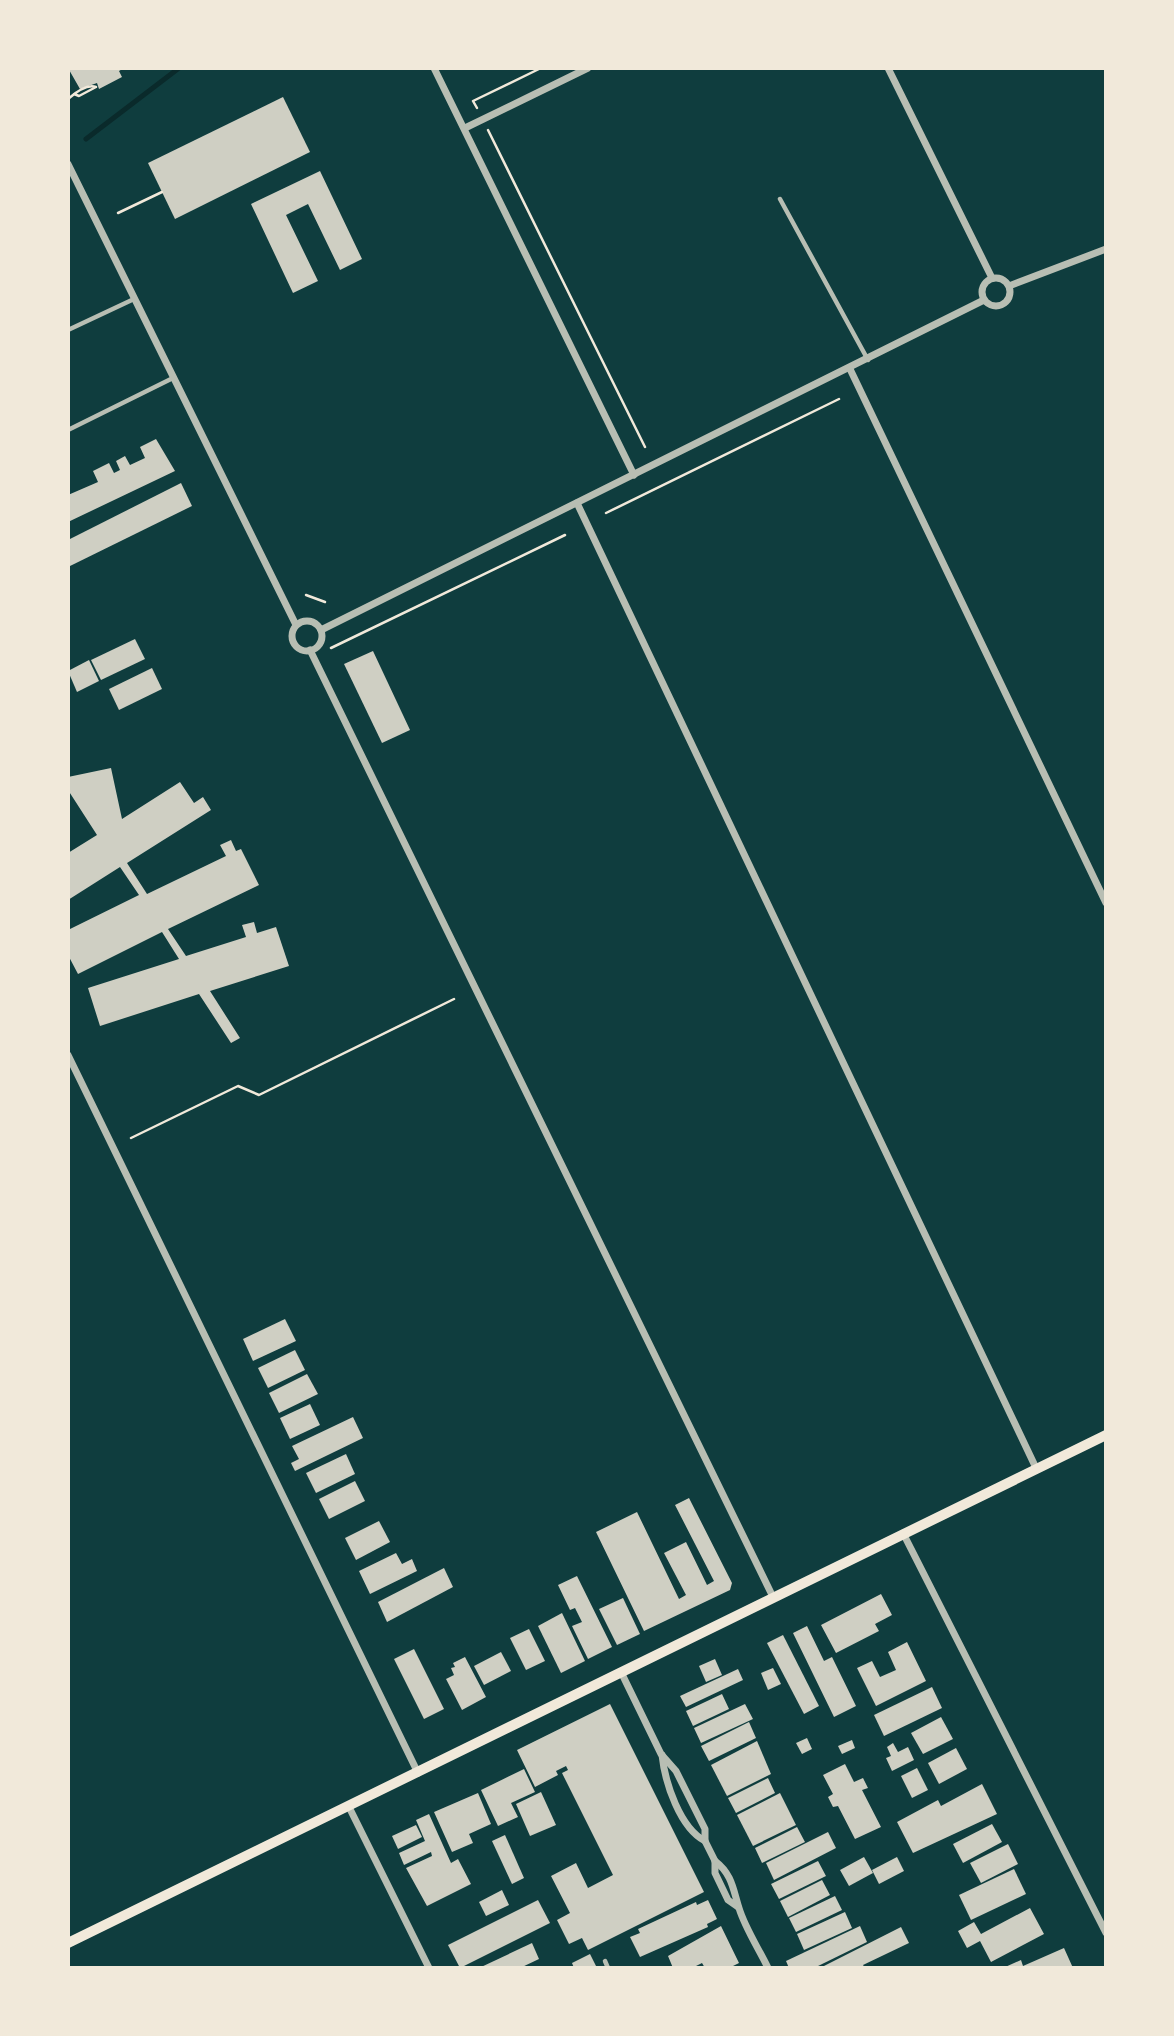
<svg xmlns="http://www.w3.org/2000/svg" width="1174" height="2036" font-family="Commissioner,sans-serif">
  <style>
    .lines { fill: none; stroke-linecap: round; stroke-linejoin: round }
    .stream { stroke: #0a2a2b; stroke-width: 5 }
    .building { fill: #cfcfc3 }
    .path { stroke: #f1e9da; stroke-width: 2.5 }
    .service { stroke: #b8beb3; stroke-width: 4.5 }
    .minor { stroke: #b8beb3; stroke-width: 7 }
    .secondary { stroke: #f1e9da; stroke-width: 10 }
  </style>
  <rect width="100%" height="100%" fill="#0f3d3e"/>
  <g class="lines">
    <polyline class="stream" points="86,139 179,68"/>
  </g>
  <g class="building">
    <polygon points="68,68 124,68 119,71 122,77 99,89 97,83 80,89"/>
    <polygon points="283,97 310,152 175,219 148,163"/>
    <polygon points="320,171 362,259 340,270 308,204 286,215 318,281 293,293 251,204"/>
    <polygon points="156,439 175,471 68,522 68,495 98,482 93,471 109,463 114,473 120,470 116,461 125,456 130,465 145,458 140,447"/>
    <polygon points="181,483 192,506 68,567 68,540"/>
    <polygon points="135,639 145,659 101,680 91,660"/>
    <polygon points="373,651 410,730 382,743 344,664"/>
    <polygon points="89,660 99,681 77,692 68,671"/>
    <polygon points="152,668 162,689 119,710 109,689"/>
    <polygon points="111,768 122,819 180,782 194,803 203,797 211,810 127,863 147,894 226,856 220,845 231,840 236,851 241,849 259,885 168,929 186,956 246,937 242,925 254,922 257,933 276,927 289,966 210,991 240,1038 231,1043 199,994 100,1026 88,988 179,959 162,932 78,974 68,955 68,930 139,895 120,867 68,900 68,853 97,835 68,790 68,777"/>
    <polygon points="285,1319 296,1341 253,1361 243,1339"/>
    <polygon points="295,1350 305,1370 268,1388 258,1368"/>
    <polygon points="307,1374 318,1394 279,1413 269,1393"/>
    <polygon points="310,1404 320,1425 290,1439 280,1418"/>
    <polygon points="353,1417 363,1438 295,1471 291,1463 299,1459 292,1446"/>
    <polygon points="346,1454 355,1474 316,1493 306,1473"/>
    <polygon points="355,1481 365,1501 329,1519 319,1499"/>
    <polygon points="689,1498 732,1583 730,1590 644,1631 596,1532 637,1512 679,1599 686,1595 664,1553 686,1542 707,1585 714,1581 675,1505"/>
    <polygon points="379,1521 390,1542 356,1560 345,1538"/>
    <polygon points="396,1553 402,1564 412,1559 417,1571 370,1594 359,1571"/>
    <polygon points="444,1568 453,1587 387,1622 378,1602"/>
    <polygon points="577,1576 612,1647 588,1659 572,1626 582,1622 575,1608 570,1610 558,1585"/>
    <polygon points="881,1594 892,1615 875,1624 879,1631 836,1653 821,1625"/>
    <polygon points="623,1598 640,1634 617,1645 599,1609"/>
    <polygon points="562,1613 585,1661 561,1673 538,1626"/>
    <polygon points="807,1626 824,1661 832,1657 856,1706 834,1717 793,1633"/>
    <polygon points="529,1629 545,1661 526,1670 510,1638"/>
    <polygon points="783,1635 819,1706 804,1714 767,1643"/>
    <polygon points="907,1642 926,1681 876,1706 857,1668 872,1661 880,1677 896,1670 888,1652"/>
    <polygon points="414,1649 444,1709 424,1719 394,1659"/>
    <polygon points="501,1652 511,1671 484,1685 474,1666"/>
    <polygon points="465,1657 486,1697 462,1710 446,1679 454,1675 451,1668 455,1667 453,1663"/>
    <polygon points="715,1659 722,1675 706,1682 699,1666"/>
    <polygon points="773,1668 781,1684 768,1690 761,1673"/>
    <polygon points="738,1669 743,1680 686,1707 680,1696"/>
    <polygon points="932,1687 942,1708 884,1736 874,1715"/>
    <polygon points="722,1694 729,1709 693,1726 686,1711"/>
    <polygon points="610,1704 704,1892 588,1950 582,1938 569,1944 557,1920 570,1913 551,1876 576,1863 588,1888 613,1875 562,1773 568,1770 566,1766 556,1771 558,1775 535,1787 517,1750"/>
    <polygon points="745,1704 753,1719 701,1743 694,1728"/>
    <polygon points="941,1717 953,1739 923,1754 911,1733"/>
    <polygon points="749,1722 756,1738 709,1761 701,1746"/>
    <polygon points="807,1738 812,1749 802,1754 796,1743"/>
    <polygon points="852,1740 855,1748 842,1754 838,1746"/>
    <polygon points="757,1741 771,1774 727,1796 711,1765"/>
    <polygon points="893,1743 898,1752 908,1747 914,1760 892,1771 886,1758 891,1756 887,1747"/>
    <polygon points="956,1748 967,1769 939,1784 928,1763"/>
    <polygon points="845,1764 854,1782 863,1778 868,1788 862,1790 881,1827 855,1839 838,1806 833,1807 828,1797 833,1794 823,1775"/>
    <polygon points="917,1768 928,1790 912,1798 901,1776"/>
    <polygon points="524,1769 535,1792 511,1803 518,1817 498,1826 481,1790"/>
    <polygon points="768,1778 775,1793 736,1813 728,1798"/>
    <polygon points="982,1784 997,1814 913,1853 897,1822 938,1800 941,1806"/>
    <polygon points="541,1792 556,1825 530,1836 516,1804"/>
    <polygon points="478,1793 491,1824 469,1834 473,1843 452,1852 434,1812"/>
    <polygon points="780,1793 796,1825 753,1846 737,1815"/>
    <polygon points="429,1814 451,1863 458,1859 471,1884 427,1906 406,1868 432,1856 431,1852 404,1865 399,1853 425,1841 416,1820"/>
    <polygon points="992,1824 1002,1842 963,1863 953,1844"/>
    <polygon points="416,1825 422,1837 398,1849 392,1836"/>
    <polygon points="797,1827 805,1842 762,1863 755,1848"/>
    <polygon points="828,1832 836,1848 774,1880 766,1863"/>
    <polygon points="505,1835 524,1878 512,1884 492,1841"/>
    <polygon points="1008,1844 1018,1864 981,1883 970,1863"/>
    <polygon points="864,1857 873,1873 849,1886 840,1870"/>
    <polygon points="897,1857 904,1871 879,1884 872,1870"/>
    <polygon points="818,1861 826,1876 779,1899 771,1884"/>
    <polygon points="1014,1869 1026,1894 971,1920 959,1895"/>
    <polygon points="822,1880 830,1895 788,1917 780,1901"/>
    <polygon points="502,1890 509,1905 486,1916 479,1902"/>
    <polygon points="835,1896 842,1910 796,1932 789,1918"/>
    <polygon points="538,1900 550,1923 460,1968 448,1945"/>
    <polygon points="708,1900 717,1919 707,1924 708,1927 640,1957 630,1937 640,1933 638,1929 696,1902 697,1905"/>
    <polygon points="1030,1908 1044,1934 991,1962 980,1941 967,1948 958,1931 974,1922 981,1934"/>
    <polygon points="845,1912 852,1928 804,1950 797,1934"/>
    <polygon points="721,1926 739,1963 729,1968 705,1968 702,1963 692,1968 673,1968 668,1956"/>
    <polygon points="860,1926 867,1942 814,1968 789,1968 786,1961"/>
    <polygon points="901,1927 909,1943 863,1965 865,1968 820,1968"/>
    <polygon points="532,1943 539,1959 520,1968 479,1968"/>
    <polygon points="1064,1948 1073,1968 1003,1968 1021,1960 1023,1966"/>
    <polygon points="590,1954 597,1968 574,1968 572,1963"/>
  </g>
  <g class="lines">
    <g class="path">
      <path d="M68,99c8,-7 20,-15 28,-12l-17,9 -5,-2"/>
      <polyline points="477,108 473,101 541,68"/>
      <polyline points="488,130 645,447"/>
      <polyline points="118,213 162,192"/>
      <polyline points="606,513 839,399"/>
      <polyline points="306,595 325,602"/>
      <polyline points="331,648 565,535"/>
      <polyline points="131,1138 238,1086 259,1095 454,999"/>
    </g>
    <g class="service">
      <polyline points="780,199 868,360"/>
      <polyline points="68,330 134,299"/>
      <polyline points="68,430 173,378"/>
      <polyline points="605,1961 608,1968"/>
    </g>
    <g class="minor">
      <polyline points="434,68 634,475"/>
      <polyline points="888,68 992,278"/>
      <polyline points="465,128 588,68"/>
      <polyline points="68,164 296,625"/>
      <circle cx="996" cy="292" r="14"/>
      <polyline points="1009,286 1106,249"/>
      <polyline points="850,369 1106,903"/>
      <polyline points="577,503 1036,1468"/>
      <circle cx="307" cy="636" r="15"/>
      <polyline points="321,630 984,300"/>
      <polyline points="310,650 773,1597"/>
      <polyline points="68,1055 418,1773"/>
      <polyline points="903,1533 1106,1933"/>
      <polyline points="621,1672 661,1754 676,1771 705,1829 705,1841 715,1861 715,1873 728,1900 738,1907"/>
      <path d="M662,1755c3,28 18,73 43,86"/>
      <polyline points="349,1807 429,1968"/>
      <path d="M715,1861c17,13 18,28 24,47 6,20 20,41 29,60"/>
    </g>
    <polyline class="secondary" points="68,1943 1106,1435"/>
  </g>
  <rect width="1174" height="2036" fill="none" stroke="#f1e9da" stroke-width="140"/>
</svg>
